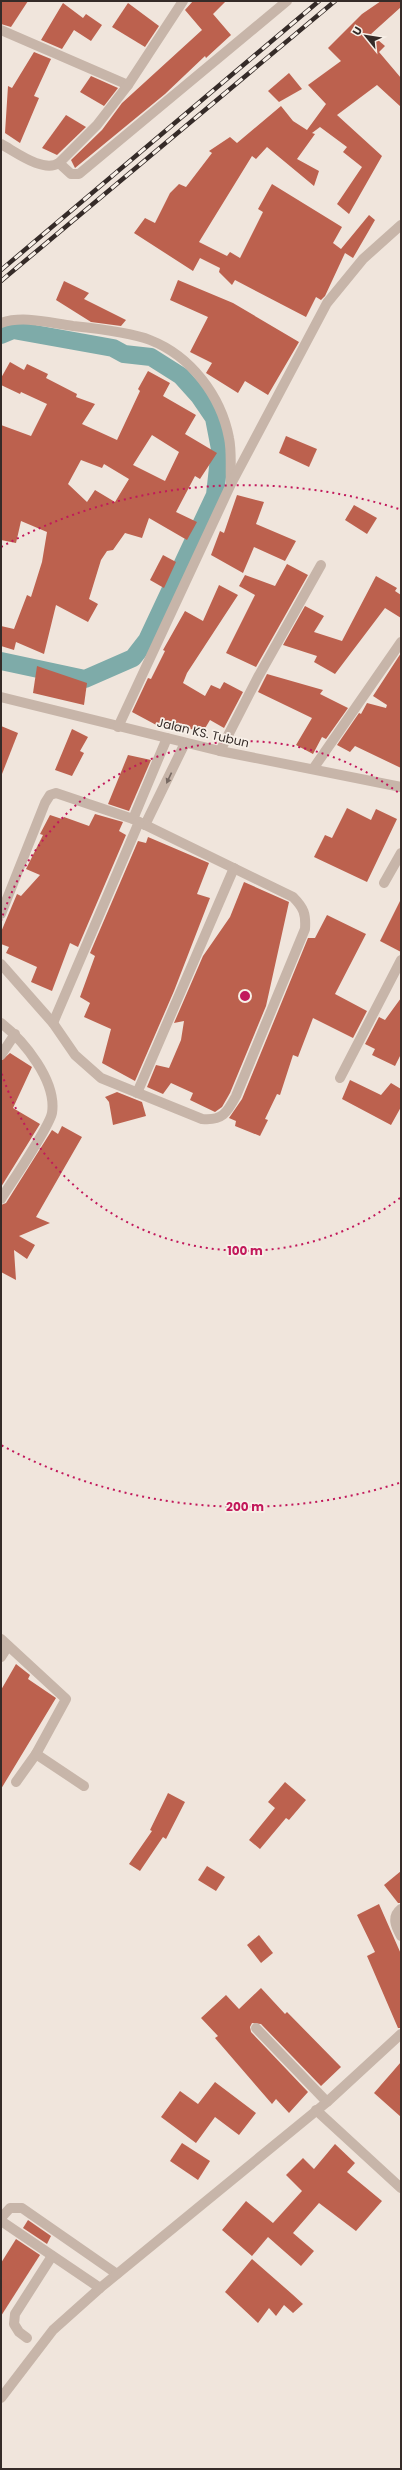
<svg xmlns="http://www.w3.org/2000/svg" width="402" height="2470" font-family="Poppins,sans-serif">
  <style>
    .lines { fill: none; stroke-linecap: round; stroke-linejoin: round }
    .canal { stroke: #7eaba9; stroke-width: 18 }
    .building { fill: #bc614e; fill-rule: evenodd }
    .minor { stroke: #c7b5a9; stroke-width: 10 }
    .rail-casing { stroke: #352b28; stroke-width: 4.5 }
    .rail { stroke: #f8f0e8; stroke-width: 3; stroke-dasharray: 9; stroke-linecap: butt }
    .oneway { fill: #776962 }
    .ring { fill: none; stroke: #c2185b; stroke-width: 2; stroke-dasharray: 2 4 }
    .labels { text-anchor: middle; stroke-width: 3.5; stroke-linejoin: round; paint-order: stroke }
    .street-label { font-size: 12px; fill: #352b28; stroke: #f8f0e8 }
    .centre { fill: #c2185b; stroke: #f8f0e8; stroke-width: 2 }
    .ring-label { font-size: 12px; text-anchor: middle; font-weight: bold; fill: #c2185b; stroke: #f8f0e8; stroke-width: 3.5; stroke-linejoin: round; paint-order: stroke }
  </style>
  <rect width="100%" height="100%" fill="#f0e5dc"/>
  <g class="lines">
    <polyline class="canal" points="1,335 13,330 113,348 124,354 151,357 181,376 199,396 214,418 220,449 215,495 147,640 133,658 85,679 1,661"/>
  </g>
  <g class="building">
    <polygon points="1,1 28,1 11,27 1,24"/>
    <polygon points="193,1 226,1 213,14 231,35 206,58 205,56 165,94 75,168 71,160 102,130 122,103 202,30 185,10"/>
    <polygon points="381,1 401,1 401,7 371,34 385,46 379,52 401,78 401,107 377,85 337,115 382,156 349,214 337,204 362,167 343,152 347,147 320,127 312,133 315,134 297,159 319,171 314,186 267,147 256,159 252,156 199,242 227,256 230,252 240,258 263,212 258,209 272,184 342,227 333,243 341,249 369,215 375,220 353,258 345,253 325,296 321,300 316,297 306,317 235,280 232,285 219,272 220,268 200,258 193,271 134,233 145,218 155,223 170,193 179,184 186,187 212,153 209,151 230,137 237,143 281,106 293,121 307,130 326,104 308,85 341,61 328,48 362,14"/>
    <polygon points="63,3 83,18 86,14 102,25 91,41 74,30 62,49 41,40"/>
    <polygon points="128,3 159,26 145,47 112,27"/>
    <polygon points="34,52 51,59 34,96 39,98 20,143 5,133 8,86 12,88"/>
    <polygon points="289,73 302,89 279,102 268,91"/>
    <polygon points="91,76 118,88 104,106 80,92"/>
    <polygon points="66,115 86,127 57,155 42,148"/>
    <polygon points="178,280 233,303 299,342 268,395 245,381 238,393 206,373 212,363 190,352 208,317 170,300"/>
    <polygon points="64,281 89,293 84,299 126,320 121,326 91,322 56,300"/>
    <path d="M10,362l14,8 3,-6 21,10 -2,4 31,16 -1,3 19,7 -13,20 35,16 23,-49 -2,-2 10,-18 22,12 -7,13 33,19 -11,19 32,19 -17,26 -5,-3 -19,36 21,10 -10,18 -38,-22 -7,20 -17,-5 -12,17 -6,1 -6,9 -12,39 9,5 -10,18 -32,-17 -12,49 -28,-12 -2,8 -13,-4v-20l13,3 13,-34 4,2 11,-35 5,-30 -26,-11 -5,22 -15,-3v-115l30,11 16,-32 -26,-12 -1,2 -19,-9v-7zM152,435l27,17 -14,29 -32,-16zM81,460l21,8 2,-4 25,15 -14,23 -20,-12 -8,12 -19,-18z"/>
    <polygon points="286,436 317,449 309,467 279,453"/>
    <polygon points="237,495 264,502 256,524 296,541 285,561 254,547 243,573 211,555 220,531 224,533"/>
    <polygon points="354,505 377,518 367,534 345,520"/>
    <polygon points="163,555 176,562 164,588 150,580"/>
    <polygon points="287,564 308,575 256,667 226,653 255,595 239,586 245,575 275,586"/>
    <polygon points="376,576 397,588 395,591 401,595 401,618 385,608 335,674 314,662 317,656 283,645 305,606 324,616 314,632 342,641"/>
    <polygon points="219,585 238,595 187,673 183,683 205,696 211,685 220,689 224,682 243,692 224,728 210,720 204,730 160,727 132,712 148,678 151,679 165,651 163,650 185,611 203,621"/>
    <polygon points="401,653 401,768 355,746 350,752 337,745 359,713 361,714 367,703 386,708 387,705 373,696"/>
    <polygon points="37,666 87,683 84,705 33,693"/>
    <polygon points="267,674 323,690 320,694 348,708 326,739 322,737 313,754 296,745 312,718 258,692"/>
    <polygon points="1,726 18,733 2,774 1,774"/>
    <polygon points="72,729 88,737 80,751 84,753 72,776 55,770"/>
    <polygon points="128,755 151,760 129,811 108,804"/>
    <polygon points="347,808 371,820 376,809 397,819 367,882 314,857 325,835 332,838"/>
    <polygon points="95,814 123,822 119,831 126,835 78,947 70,943 52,991 31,982 37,967 6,953 9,947 1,944 1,932 17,894 21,896 40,875 26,869 43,835 40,834 50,815 62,819 64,817 89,826"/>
    <polygon points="148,837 209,863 197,894 210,898 174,991 135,1081 102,1063 111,1029 84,1017 90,1003 80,997 95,956 90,953 138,841 146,843"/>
    <polygon points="244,882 289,902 266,1006 230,1093 222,1107 215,1112 190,1100 193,1093 171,1083 163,1094 147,1087 156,1065 169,1068 181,1040 184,1021 174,1023 203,956 230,917"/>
    <polygon points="401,899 401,952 380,941"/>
    <polygon points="327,915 366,934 335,994 367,1011 353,1038 313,1018 298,1057 293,1055 280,1095 277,1094 265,1119 268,1120 260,1136 235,1126 236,1121 229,1118 242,1099 308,938 315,938"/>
    <polygon points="401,998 401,1054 395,1066 372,1055 375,1049 365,1044 379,1017 385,1020"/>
    <polygon points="10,1053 32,1067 13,1108 40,1124 1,1187 1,1061"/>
    <polygon points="350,1080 381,1095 391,1083 401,1089 401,1107 391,1125 342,1099"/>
    <polygon points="117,1092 142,1102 146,1116 113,1125 109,1102 105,1097"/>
    <polygon points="62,1126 82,1137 36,1217 50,1223 19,1236 35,1245 27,1259 14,1250 16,1280 1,1272 1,1205 6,1203 52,1130 58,1134"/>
    <polygon points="16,1664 30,1675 28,1679 56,1698 1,1789 1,1690"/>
    <polygon points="285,1782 306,1800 289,1820 286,1818 260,1849 249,1840 275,1808 268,1802"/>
    <polygon points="168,1793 185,1802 166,1839 163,1837 140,1871 129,1864 152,1831 150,1830"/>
    <polygon points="207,1866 225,1877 216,1891 198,1880"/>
    <polygon points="401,1871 401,1903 398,1903 384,1885"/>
    <polygon points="379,1904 401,1954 401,2028 398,2028 367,1956 375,1952 357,1915"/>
    <polygon points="259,1935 273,1953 261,1963 247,1945"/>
    <polygon points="261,1988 285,2014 287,2012 341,2067 321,2086 261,2024 252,2023 250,2027 251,2032 308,2092 289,2113 276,2099 272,2104 215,2038 218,2036 201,2018 226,1995 239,2009"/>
    <polygon points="401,2062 401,2117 374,2093"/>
    <polygon points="215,2082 256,2113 239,2135 215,2117 196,2143 161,2117 180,2091 198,2104"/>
    <polygon points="182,2143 210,2161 198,2180 170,2161"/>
    <polygon points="335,2144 355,2163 347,2172 382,2201 356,2231 319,2203 293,2233 314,2251 301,2266 268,2237 252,2256 222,2230 246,2201 273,2223 302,2191 286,2175 303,2158 314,2169"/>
    <polygon points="28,2220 51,2236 47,2244 23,2228"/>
    <polygon points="16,2239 40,2255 1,2316 1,2263"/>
    <polygon points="252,2259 292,2294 303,2304 293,2313 284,2305 276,2316 269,2308 258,2323 225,2292"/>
  </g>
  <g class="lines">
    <g class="minor">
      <polyline points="1,30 128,85"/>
      <path d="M1,144c15,8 42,29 58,19l38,-38 31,-40 55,-84"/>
      <polyline points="59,163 71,174 79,174 287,1"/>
      <path d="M1,323c22,-8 49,0 72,3 19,2 60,7 77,14 41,16 71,56 79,98 3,14 1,31 2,45"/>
      <polyline points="1,697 220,751 401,787"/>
      <polyline points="118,727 231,484 327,303 363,259 401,225"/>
      <polyline points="220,751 258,677 321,565"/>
      <polyline points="313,769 401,642"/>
      <polyline points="133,819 167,738"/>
      <polyline points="145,825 185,743"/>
      <polyline points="384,883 401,853"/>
      <path d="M1,914l44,-111 5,-8 6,-2 77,26 160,78c11,11 13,17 12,32l-69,167c-9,17 -14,25 -34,23l-101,-41 -26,-23 -22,-32 -52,-59"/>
      <path d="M1,1023c23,18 56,58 51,90 -3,15 -41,70 -51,86"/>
      <polyline points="53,1023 139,822"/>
      <polyline points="1,1055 15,1034"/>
      <polyline points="340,1078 401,960"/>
      <polyline points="137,1093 234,868"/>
      <polyline points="1,1639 66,1699 36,1754 16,1782"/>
      <polyline points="1,1657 8,1646"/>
      <polyline points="36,1754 84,1786"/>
      <path d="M401,1909c-10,8 -5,18 0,27"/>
      <polyline points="256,2028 327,2102"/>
      <polyline points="316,2110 401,2188"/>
      <polyline points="1,2218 10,2208 22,2208 117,2274"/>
      <polyline points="1,2221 100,2288"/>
      <polyline points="27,2338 19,2332 14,2324 15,2314 52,2256"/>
      <polyline points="1,2398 53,2330 100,2288 327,2102 401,2034"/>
    </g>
    <defs>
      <g id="rail">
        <polyline points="1,270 319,1"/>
        <polyline points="1,281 335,1"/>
      </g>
    </defs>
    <use href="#rail" class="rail-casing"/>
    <use href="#rail" class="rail"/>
  </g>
  <defs><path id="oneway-solid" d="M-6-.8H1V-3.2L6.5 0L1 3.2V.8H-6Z"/></defs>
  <use class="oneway" href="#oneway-solid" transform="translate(169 778) rotate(115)"/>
  <g class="ring">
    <path d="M400 1198A255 255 0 0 1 1 1071M1 921A255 255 0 0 1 400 794"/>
    <path d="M399 1483A511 511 0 0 1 1 1445M1 547A511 511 0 0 1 399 509"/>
  </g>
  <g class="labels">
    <g class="street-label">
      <text transform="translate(203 733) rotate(13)" y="4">Jalan KS. Tubun</text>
    </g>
  </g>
  <circle cx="245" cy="996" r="6" class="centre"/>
  <g class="ring-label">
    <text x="245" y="1255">100 m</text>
    <text x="245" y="1511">200 m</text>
  </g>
  <rect width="402" height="2470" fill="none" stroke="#352b28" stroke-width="4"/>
  <g transform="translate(366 36) rotate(300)" stroke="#f8f0e8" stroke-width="3" paint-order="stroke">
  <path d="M0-3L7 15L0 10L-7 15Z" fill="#352b28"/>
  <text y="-6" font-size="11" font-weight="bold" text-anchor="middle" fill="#352b28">U</text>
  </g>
</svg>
